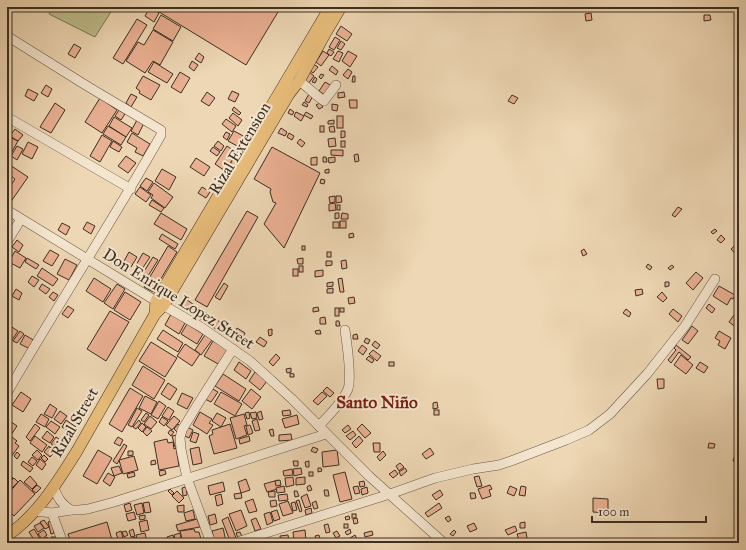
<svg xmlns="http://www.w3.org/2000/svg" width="746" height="550" font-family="'IM FELL Great Primer',serif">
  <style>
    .green { fill: #bdbd8a; stroke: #7c7656 }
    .building { fill: #eab092; stroke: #3b2f23 }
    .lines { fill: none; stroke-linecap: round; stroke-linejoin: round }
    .minor-casing { stroke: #685947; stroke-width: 10 }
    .major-casing { stroke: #3b2f23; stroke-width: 12 }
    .minor { stroke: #f4e5ce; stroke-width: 9 }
    .major { stroke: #e7bc7a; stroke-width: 11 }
    .labels { text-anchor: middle; stroke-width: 4; stroke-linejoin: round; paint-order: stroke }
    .street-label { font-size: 16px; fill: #3b2f23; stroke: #f4e5ce }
    .neighbourhood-label { font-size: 17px; font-weight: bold; fill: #7a1f14; stroke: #f4e5ce }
  </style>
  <rect width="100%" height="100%" fill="#eed7b4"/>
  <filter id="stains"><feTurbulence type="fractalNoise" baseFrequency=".005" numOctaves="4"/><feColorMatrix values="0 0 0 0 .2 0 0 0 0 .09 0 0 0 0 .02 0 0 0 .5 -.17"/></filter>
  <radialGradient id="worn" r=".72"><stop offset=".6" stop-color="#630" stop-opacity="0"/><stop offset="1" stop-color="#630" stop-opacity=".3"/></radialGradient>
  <polygon class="green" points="53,7 114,7 95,37 49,14"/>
  <g class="building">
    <polygon points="7,7 12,7 14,8 7,22"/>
    <polygon points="17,7 26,7 24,11"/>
    <polygon points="150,7 159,13 154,22 145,16"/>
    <polygon points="151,7 281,7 246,65"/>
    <polygon points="591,13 592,20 586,21 585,14"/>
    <polygon points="161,15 181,27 173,41 153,29"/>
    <polygon points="704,15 710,15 711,20 704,21"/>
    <polygon points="137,19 147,25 123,64 113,58"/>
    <polygon points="341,26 352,34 347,41 336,34"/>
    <polygon points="153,30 173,42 160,65 153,61 145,73 126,61 138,42 144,45"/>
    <polygon points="335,37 340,40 334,50 329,47"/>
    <polygon points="341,41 345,44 341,50 337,48"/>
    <polygon points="74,44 81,48 75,58 68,54"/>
    <polygon points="329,49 334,52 331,56 327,53"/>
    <polygon points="323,51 329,55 321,66 316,62"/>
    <polygon points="338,51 343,53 339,62 333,59"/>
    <polygon points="348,51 357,56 350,67 342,61"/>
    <polygon points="199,53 204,57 201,63 195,59"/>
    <polygon points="192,61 198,65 194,71 189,67"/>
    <polygon points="154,62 173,74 167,83 148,72"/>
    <polygon points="313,64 318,67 313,73 309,70"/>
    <polygon points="332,66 338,71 336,75 329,70"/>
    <polygon points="348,69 352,72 348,79 343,75"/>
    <polygon points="180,72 190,78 181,93 171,87"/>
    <polygon points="309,72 314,76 308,84 303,81"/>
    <polygon points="321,74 324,75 321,79 319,77"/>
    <polygon points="143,76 160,85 151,100 139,93 140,91 136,88"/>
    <polygon points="353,76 355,76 355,82 352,82"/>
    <polygon points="315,77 317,79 315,83 312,82"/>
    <polygon points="325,82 332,86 326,96 319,91"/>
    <polygon points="46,85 52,89 48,97 41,93"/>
    <polygon points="28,89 38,94 34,101 25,96"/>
    <polygon points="232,91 239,94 235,102 228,99"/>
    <polygon points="207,92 215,98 209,106 201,101"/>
    <polygon points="344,92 345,97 338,98 338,93"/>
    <polygon points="131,94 137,97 131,107 126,103"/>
    <polygon points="309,94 313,96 309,103 305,101"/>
    <polygon points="512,95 518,98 514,104 508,101"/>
    <polygon points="100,98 117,110 102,133 85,122"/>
    <polygon points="349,100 357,100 357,108 350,108"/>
    <polygon points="304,102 308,105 307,107 302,105"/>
    <polygon points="55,103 65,110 51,133 40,127"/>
    <polygon points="320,103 323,107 319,109 316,105"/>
    <polygon points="332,104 338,105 337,111 332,110"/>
    <polygon points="234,107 241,113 239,115 232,110"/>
    <polygon points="290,109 294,112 292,115 288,113"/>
    <polygon points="119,110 125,114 121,120 115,116"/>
    <polygon points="296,112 304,116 301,121 294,116"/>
    <polygon points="306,112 313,116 311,119 304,115"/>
    <polygon points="233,113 242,120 238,126 229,118"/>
    <rect x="337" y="116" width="6" height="12"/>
    <polygon points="114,117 132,128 126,137 109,126"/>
    <polygon points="226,119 236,126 232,132 222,124"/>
    <polygon points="137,120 144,123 138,135 131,131"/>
    <polygon points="334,120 334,124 328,124 328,121"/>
    <polygon points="108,126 126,137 121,145 103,134"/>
    <rect x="320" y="126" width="4" height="6"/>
    <polygon points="334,126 335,132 330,132 329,127"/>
    <polygon points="281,128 287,132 285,136 278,133"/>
    <polygon points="15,129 23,135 18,141 10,136"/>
    <polygon points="234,131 245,137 239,147 228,141"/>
    <polygon points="341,131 345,131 345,137 341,138"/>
    <polygon points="226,132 230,134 227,140 223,137"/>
    <polygon points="132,133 150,144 143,156 135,152 137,148 127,142"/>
    <polygon points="289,133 294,136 292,140 287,137"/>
    <polygon points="102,135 112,141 100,162 90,156"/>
    <polygon points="7,136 18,141 9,157 7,155"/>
    <polygon points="335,138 336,146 329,147 328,139"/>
    <polygon points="300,139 305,143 302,147 297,143"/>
    <polygon points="113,141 122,147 119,152 110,147"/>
    <polygon points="218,141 224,146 221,151 214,146"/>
    <rect x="341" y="141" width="4" height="6"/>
    <polygon points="28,142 38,147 32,159 22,154"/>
    <polygon points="17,146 23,149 17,160 11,156"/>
    <polygon points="227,146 237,153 225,171 215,164"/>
    <polygon points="213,147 220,152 217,156 210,151"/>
    <polygon points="272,147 320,173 284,248 264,224 276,203 273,202 270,192 271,189 254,179"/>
    <polygon points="331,150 343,150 343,156 331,155"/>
    <polygon points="358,154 359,161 355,162 354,155"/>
    <polygon points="126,156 136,163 128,173 118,166"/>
    <polygon points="317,157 317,165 311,165 311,158"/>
    <polygon points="323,157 326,157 327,162 323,162"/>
    <polygon points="335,157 335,162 329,163 328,158"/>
    <polygon points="196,158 210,167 204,176 190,167"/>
    <polygon points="7,163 28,177 10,203 7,201 7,191 15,179 7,173"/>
    <polygon points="162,169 176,177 169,190 155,181"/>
    <polygon points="329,169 329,173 325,173 325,170"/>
    <polygon points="146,178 153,182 147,191 140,186"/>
    <polygon points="321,179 325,180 324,184 320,183"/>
    <polygon points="154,183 173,197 165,208 151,198 153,195 148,192"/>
    <polygon points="140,187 151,195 146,202 135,194"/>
    <polygon points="202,187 210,192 206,198 198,193"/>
    <polygon points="335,196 335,202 330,203 329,197"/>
    <polygon points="336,196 341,196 342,202 336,203"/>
    <polygon points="152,200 164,208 161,212 149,205"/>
    <polygon points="335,203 336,210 329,211 329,204"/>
    <rect x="337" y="205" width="3" height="5"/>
    <polygon points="678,207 682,209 675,217 672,215"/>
    <polygon points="247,211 258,217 207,307 195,300"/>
    <polygon points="161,213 187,229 181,240 154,224"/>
    <polygon points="335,213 339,213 339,218 335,219"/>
    <polygon points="342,213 348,214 348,219 341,219"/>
    <rect x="340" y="221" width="6" height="7"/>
    <polygon points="87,222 95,226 91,234 83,229"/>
    <rect x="333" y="222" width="6" height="6"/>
    <polygon points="62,223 70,227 66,235 58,230"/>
    <polygon points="715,229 717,231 713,234 711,232"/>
    <polygon points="353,233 354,237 349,238 349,234"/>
    <polygon points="162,234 178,244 175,249 159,239"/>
    <polygon points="721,235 725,239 721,243 717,240"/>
    <polygon points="737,235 739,236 738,241 735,238"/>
    <polygon points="17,240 23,245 19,252 12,247"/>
    <polygon points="738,243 739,245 739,258 731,249"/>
    <polygon points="168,246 177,252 153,292 144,287"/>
    <rect x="302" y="246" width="3" height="4"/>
    <polygon points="584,249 587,254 583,256 581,251"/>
    <polygon points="50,250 59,255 52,266 43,261"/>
    <polygon points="15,251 26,258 20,268 9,262"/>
    <polygon points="129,252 137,257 131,267 123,263"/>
    <rect x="327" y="252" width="4" height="5"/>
    <polygon points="143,253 150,257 142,269 136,265"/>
    <polygon points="153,257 158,260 148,276 143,273"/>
    <polygon points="27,258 39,265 36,269 25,262"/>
    <polygon points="303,258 303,264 298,264 297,259"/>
    <polygon points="65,259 77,265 69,280 57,274"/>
    <polygon points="346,260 347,268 342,269 341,261"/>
    <polygon points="326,261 332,261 332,265 326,266"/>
    <polygon points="648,264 652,267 650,270 646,267"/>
    <polygon points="672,265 674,267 670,270 668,268"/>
    <rect x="299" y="266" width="4" height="6"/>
    <polygon points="42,268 58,279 53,286 37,276"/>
    <rect x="293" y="269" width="5" height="7"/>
    <polygon points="323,270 323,276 315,277 315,271"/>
    <polygon points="696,272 703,278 693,290 686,283"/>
    <polygon points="32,276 39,280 34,287 28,282"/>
    <polygon points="94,278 111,289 103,302 86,291"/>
    <polygon points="342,278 344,292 340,292 338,279"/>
    <polygon points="333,282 333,286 327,287 327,283"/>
    <polygon points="665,282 669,282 669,286 665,287"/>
    <polygon points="224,283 228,286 220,300 215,297"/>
    <polygon points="42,284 50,289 46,294 39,289"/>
    <polygon points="117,284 125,289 113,309 104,303"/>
    <polygon points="719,286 735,295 733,299 731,298 727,305 713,296"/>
    <polygon points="333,288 333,293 327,293 327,289"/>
    <polygon points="16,289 22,293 19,300 12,296"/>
    <polygon points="642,289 643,294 636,296 635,290"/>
    <polygon points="53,292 58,295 54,301 49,297"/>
    <polygon points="125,292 141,302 130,320 114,310"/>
    <polygon points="662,292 667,298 663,302 657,297"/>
    <polygon points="354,297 355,303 349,304 348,298"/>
    <polygon points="184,298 223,324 219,331 179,305"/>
    <polygon points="709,304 715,309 712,313 706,308"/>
    <polygon points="68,306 74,310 68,318 62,314"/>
    <polygon points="318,307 319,311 313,312 313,308"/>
    <rect x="335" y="308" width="4" height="8"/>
    <rect x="340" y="308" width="4" height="4"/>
    <polygon points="626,309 631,313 629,317 623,313"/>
    <polygon points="673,309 682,316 678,322 669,314"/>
    <polygon points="110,311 129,322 106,361 87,349"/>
    <polygon points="171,314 185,323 179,334 165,325"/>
    <polygon points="734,315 739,319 739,326 737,328 729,322"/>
    <polygon points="325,317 326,324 320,324 320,318"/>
    <polygon points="336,321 339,321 340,326 336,326"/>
    <polygon points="7,324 18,331 10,343 7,340"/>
    <polygon points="187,324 203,334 197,344 181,334"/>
    <polygon points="692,326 698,331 688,344 682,340"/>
    <polygon points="237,328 245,333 242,339 234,334"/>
    <polygon points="272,329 272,335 269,336 268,330"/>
    <polygon points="163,330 183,343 178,352 157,339"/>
    <polygon points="320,330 321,334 316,334 315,331"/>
    <polygon points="20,331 24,334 17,343 13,341"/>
    <polygon points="719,331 731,338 725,349 718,345 720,341 715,338"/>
    <polygon points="357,334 358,339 353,339 353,335"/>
    <polygon points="25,335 35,341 30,349 20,344"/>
    <polygon points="205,335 212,340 201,355 195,350"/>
    <polygon points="260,337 267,342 264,347 256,342"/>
    <polygon points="366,338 370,340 368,344 364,342"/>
    <polygon points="213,341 228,350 220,365 204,356"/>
    <polygon points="375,341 380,345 377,349 372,345"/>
    <polygon points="151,342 177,358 165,377 139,361"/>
    <polygon points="185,344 200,354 192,366 177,356"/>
    <polygon points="362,345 367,349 363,355 358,351"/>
    <polygon points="676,345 691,357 688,360 679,352 671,363 668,360 676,350 674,348"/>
    <polygon points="373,350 381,356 377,361 369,354"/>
    <polygon points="276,354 280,358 273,366 269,362"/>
    <polygon points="681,355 693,365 686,374 674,365"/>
    <polygon points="369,356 374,360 372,363 366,359"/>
    <polygon points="239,362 251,371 246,379 234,370"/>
    <rect x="389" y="362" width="5" height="4"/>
    <polygon points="700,362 708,367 704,373 696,368"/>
    <polygon points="143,366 165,380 154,399 132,385"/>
    <polygon points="291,368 291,372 287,373 286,369"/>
    <polygon points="255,372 267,381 260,390 249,381"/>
    <polygon points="290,373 294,374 294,377 290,377"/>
    <polygon points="223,374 246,389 239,401 215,386"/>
    <polygon points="657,379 664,379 664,388 658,389"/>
    <polygon points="168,383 177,389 170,400 161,394"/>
    <polygon points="327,387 334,393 330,397 323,391"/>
    <polygon points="130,388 143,396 122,432 109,424"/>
    <polygon points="211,388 218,392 211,402 205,399"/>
    <polygon points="251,389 261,397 252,409 242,401"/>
    <polygon points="21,392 31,399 23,412 12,405"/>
    <polygon points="221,392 242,404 235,416 214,404"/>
    <polygon points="322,392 327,396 318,405 313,401"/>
    <polygon points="182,393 193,398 187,409 177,404"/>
    <polygon points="145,396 157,402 151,414 139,408"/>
    <polygon points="159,401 166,406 158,419 151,415"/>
    <polygon points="437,402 438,408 433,409 433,403"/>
    <polygon points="50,404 57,409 52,418 44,414"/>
    <polygon points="168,407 174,411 169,420 162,416"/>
    <polygon points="137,408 142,411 132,427 128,425"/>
    <polygon points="290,410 291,415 283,416 282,411"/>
    <rect x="434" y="410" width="5" height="5"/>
    <polygon points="60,411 67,416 61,424 54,419"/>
    <polygon points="261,411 263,419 259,420 257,413"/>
    <polygon points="200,412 212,419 209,423 213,425 207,434 193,425"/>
    <polygon points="249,412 250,418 247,419 245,413"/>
    <polygon points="256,412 257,418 252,419 250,413"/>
    <polygon points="146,413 149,415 144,422 141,420"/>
    <polygon points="217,413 226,418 221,427 212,421"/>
    <polygon points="41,414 49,419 45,427 36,422"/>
    <polygon points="244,414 247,425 244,426 247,435 236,439 230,418"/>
    <polygon points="297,415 299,424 285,428 282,419"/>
    <polygon points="150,416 157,422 151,429 144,424"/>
    <polygon points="174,416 180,421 172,430 166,425"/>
    <polygon points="162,417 168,421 164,426 159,422"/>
    <polygon points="7,419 17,426 11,435 7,432"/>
    <polygon points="257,419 260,430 255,431 252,421"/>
    <polygon points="66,420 76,427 72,433 62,427"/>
    <polygon points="139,420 141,423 136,429 133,427"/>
    <polygon points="51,421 60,427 55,434 46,427"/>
    <polygon points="142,423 146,427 142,432 138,428"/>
    <polygon points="35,424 40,428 30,441 26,437"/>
    <polygon points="178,424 181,427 177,432 174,429"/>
    <polygon points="230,424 237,448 214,454 209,436 213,434 212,430"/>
    <polygon points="362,424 371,433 365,438 357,429"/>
    <polygon points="250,425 253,433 248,435 246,426"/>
    <polygon points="348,425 351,429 345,433 342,430"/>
    <polygon points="147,427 152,431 147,436 143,432"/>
    <polygon points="187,427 193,430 189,438 183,435"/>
    <polygon points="273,429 274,436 271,436 269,430"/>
    <polygon points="170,430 174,432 171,436 168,433"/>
    <polygon points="47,431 54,437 50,443 42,438"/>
    <polygon points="353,431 356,435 350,440 346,436"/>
    <polygon points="193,432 199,434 196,443 190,441"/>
    <polygon points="291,434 292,440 279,441 279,435"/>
    <polygon points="177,435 179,447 175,447 172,436"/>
    <polygon points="35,436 47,445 42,452 30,443"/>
    <polygon points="249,436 250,441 240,444 239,439"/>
    <polygon points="359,436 363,441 356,448 352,443"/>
    <polygon points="12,437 17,441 15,443 19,446 11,457 7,453 7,443"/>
    <polygon points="56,437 59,439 54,446 51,444"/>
    <polygon points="118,437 123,440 120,446 114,443"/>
    <polygon points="167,439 168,443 173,442 174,449 176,448 179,466 159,470 154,442"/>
    <polygon points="373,443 380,443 380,452 374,452"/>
    <polygon points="709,443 715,444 714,448 708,448"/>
    <polygon points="124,444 127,446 117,464 113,461"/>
    <polygon points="49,446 50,448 51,447 56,450 50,457 44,452"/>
    <polygon points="199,447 202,463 193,465 190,449"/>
    <polygon points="313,447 318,449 316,453 311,451"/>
    <polygon points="430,448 434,454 426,459 422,454"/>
    <polygon points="37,450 42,455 38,460 32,455"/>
    <polygon points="98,450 112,458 97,484 83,476"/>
    <polygon points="337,450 339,465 323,467 322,452"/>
    <polygon points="128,451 133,451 133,455 128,456"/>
    <polygon points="383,451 386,455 380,461 377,457"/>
    <polygon points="17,452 20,455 17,459 14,456"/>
    <polygon points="44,455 48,459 45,462 41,458"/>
    <polygon points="134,456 138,470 123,474 119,460"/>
    <polygon points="32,457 37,461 33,466 28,462"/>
    <polygon points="734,457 739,458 739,461 733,461"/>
    <polygon points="40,459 46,464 42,470 36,465"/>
    <polygon points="155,460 156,464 151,465 151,461"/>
    <polygon points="23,461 33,468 30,472 21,465"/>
    <polygon points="293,461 298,461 298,466 294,466"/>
    <polygon points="309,461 309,467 306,467 305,462"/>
    <polygon points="400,463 404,467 399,471 396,466"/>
    <rect x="736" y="465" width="3" height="6"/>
    <polygon points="119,466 122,473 114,476 111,468"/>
    <polygon points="301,468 302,474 294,476 293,469"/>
    <polygon points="318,468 321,468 322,471 318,472"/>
    <polygon points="405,468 407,471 401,476 399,472"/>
    <polygon points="292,469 293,475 284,476 283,471"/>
    <polygon points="165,470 166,474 160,476 159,471"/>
    <polygon points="395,470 398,474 393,478 389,474"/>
    <polygon points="134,472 135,476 128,478 127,474"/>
    <rect x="309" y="472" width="4" height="4"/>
    <polygon points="345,472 352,499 340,502 333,475"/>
    <polygon points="108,473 115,477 110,486 103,481"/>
    <polygon points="10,476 13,478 7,484 7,479"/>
    <polygon points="30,476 37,484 32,489 24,482"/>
    <polygon points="479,476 482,486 477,487 474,477"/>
    <polygon points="293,477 294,485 286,487 285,478"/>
    <polygon points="305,477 305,484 296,485 296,478"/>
    <polygon points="14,478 18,482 11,489 7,485"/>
    <polygon points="246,479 250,490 241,493 238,482"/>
    <polygon points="20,480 35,494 14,516 7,509 7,495"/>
    <polygon points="278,480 281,488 267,492 264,484"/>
    <polygon points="280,480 281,485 276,486 275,481"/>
    <polygon points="364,481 365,486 360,487 359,482"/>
    <polygon points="223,482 225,491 210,495 208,486"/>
    <polygon points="37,485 41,488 36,493 32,490"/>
    <polygon points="310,485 312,490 308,491 307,487"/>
    <polygon points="490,485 492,489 489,490 491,496 482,499 478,489"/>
    <polygon points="284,486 285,492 277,493 276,488"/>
    <polygon points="358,486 360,493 355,494 353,487"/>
    <polygon points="510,486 517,489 514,496 507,493"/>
    <polygon points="521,486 526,487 525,496 519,495"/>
    <polygon points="186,487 187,495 183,496 182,488"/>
    <polygon points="367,487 368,493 362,495 361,489"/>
    <polygon points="170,489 174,493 172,495 168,491"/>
    <polygon points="324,490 328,490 329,496 325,496"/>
    <polygon points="440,490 443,495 436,500 432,495"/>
    <polygon points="177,491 184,498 179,503 172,496"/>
    <polygon points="275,491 275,497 269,497 268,492"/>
    <polygon points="294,491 297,491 299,496 295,497"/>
    <polygon points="241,493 242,498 235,499 234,494"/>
    <polygon points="470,493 475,493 476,498 471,499"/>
    <polygon points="221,494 223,504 217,506 215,496"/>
    <polygon points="287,494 288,500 279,501 278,495"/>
    <polygon points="307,494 311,506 305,508 301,497"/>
    <polygon points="593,498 608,499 608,513 593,512"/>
    <polygon points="253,499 257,511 249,513 245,502"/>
    <polygon points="276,500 277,506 271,507 270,501"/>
    <polygon points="299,500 302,511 300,512 296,501"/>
    <polygon points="288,501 293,513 283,516 279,504"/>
    <polygon points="316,501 318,508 314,509 312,503"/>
    <polygon points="149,502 151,512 145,513 143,503"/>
    <polygon points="295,502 297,510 293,511 291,503"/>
    <polygon points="130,503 132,510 126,512 124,505"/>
    <polygon points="142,503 144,513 137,515 134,505"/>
    <polygon points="439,503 442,508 428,517 425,513"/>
    <polygon points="184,505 184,512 178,512 177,506"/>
    <polygon points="311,508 312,513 306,515 305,510"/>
    <polygon points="193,510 195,519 186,521 184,513"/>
    <polygon points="241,510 247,526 236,531 229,514"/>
    <polygon points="277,510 280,519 274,521 271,512"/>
    <polygon points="134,512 136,519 128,521 126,514"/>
    <polygon points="270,512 273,522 267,525 264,514"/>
    <polygon points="215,514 217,523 210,525 208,516"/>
    <rect x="352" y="514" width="4" height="4"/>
    <polygon points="145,515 145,519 140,520 139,516"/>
    <polygon points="349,516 350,519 346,520 345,517"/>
    <polygon points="449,516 451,520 448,522 445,518"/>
    <polygon points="228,517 236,538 230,541 222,520"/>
    <polygon points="256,518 261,529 255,531 251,520"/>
    <polygon points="357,518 358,523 354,524 353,519"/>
    <polygon points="197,519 200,527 178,531 176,525"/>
    <polygon points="44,520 49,527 45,529 40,522"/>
    <polygon points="147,520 149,530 141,532 139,522"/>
    <polygon points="52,521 54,533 51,534 48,522"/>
    <polygon points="107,522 112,540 103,543 71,543 68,534"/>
    <polygon points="525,522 525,528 520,528 520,523"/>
    <polygon points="40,523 44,528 38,532 34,526"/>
    <polygon points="474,523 477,529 470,532 467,526"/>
    <polygon points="328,524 330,532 326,533 324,525"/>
    <rect x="344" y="524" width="4" height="4"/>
    <polygon points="515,526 517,531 508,535 505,530"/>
    <polygon points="223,528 226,541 215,543 212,531"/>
    <polygon points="34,529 43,543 36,543 29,532"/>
    <polygon points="133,529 135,536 131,537 129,531"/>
    <polygon points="194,529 195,532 199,532 202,543 183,543 180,531"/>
    <polygon points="350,529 351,533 347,535 345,532"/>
    <polygon points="44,530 47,535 42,539 38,534"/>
    <polygon points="305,530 306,540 294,542 293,532"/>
    <polygon points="454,530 456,532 453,536 450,534"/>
    <polygon points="121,531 123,538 118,539 116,533"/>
    <polygon points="126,531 128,535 124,537 122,532"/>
    <polygon points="337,531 340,536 336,538 333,533"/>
    <polygon points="372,531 373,535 365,537 364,533"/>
    <polygon points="240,532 242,537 238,538 236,533"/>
    <polygon points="526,532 527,538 519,540 517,534"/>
    <polygon points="145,533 147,542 138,543 136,535"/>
    <polygon points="180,533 182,543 176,543 174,535"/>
    <polygon points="173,535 175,543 169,543 167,537"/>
    <polygon points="288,535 289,541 281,543 280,536"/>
    <polygon points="319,535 320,539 316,540 315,536"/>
    <polygon points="355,535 357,539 352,542 350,538"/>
    <polygon points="47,537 51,543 44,543 42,540"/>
    <polygon points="51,537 56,537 57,543 52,543"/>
    <polygon points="135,537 137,543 131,543 130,539"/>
    <polygon points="126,539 127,542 121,543 120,540"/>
  </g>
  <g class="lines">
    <defs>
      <g id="minor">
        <path d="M7,36l80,50 74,44v5c-49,87 -104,171 -154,258"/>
        <path d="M299,81c9,6 16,14 25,20l12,-16"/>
        <polyline points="7,117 131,189"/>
        <polyline points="7,210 156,301 201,327 250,361 292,399 369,476 444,543"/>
        <polyline points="7,242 21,219"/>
        <path d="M319,426c9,-10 24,-24 29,-37 4,-11 -1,-45 -3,-59"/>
        <path d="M54,488c4,10 7,16 17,22"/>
        <polyline points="35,511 52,513 71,510 79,510 88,509 114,502 326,434"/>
        <polyline points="52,513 63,543"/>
        <polyline points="211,543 187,478 181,449 180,438 182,430 196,407 233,349"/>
        <polyline points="234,543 390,494 435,478 473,469 499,465 511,461 566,440 589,430 610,414 647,374 685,326 715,279"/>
      </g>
      <g id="major">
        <polyline points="155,314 156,301 330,7"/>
        <path d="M7,536c31,-22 50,-53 70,-85l78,-137 9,-9 125,-211 10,-13 26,-47 16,-27"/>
      </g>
    </defs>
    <use href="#minor" class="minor-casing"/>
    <use href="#major" class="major-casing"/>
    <use href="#minor" class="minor"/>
    <use href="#major" class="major"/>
  </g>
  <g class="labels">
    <g class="street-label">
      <text transform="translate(239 148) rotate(-59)" y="6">Rizal Extension</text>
      <text transform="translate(179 298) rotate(32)" y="6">Don Enrique Lopez Street</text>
      <text transform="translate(74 422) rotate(-60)" y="6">Rizal Street</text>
    </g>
    <g class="neighbourhood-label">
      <text x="377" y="408">Santo Niño</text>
    </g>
  </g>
  <rect width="746" height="550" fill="none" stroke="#eed7b4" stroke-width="24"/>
  <rect x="8" y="8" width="730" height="534" fill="none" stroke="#3b2f23" stroke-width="2"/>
  <rect x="12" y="12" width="722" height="526" fill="none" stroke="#3b2f23"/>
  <path d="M592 516v6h114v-6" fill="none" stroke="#3b2f23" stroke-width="2"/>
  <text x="598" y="516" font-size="12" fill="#3b2f23" stroke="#f4e5ce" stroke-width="3" paint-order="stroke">100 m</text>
  <rect width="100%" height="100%" filter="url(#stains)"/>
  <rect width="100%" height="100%" fill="url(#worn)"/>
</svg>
